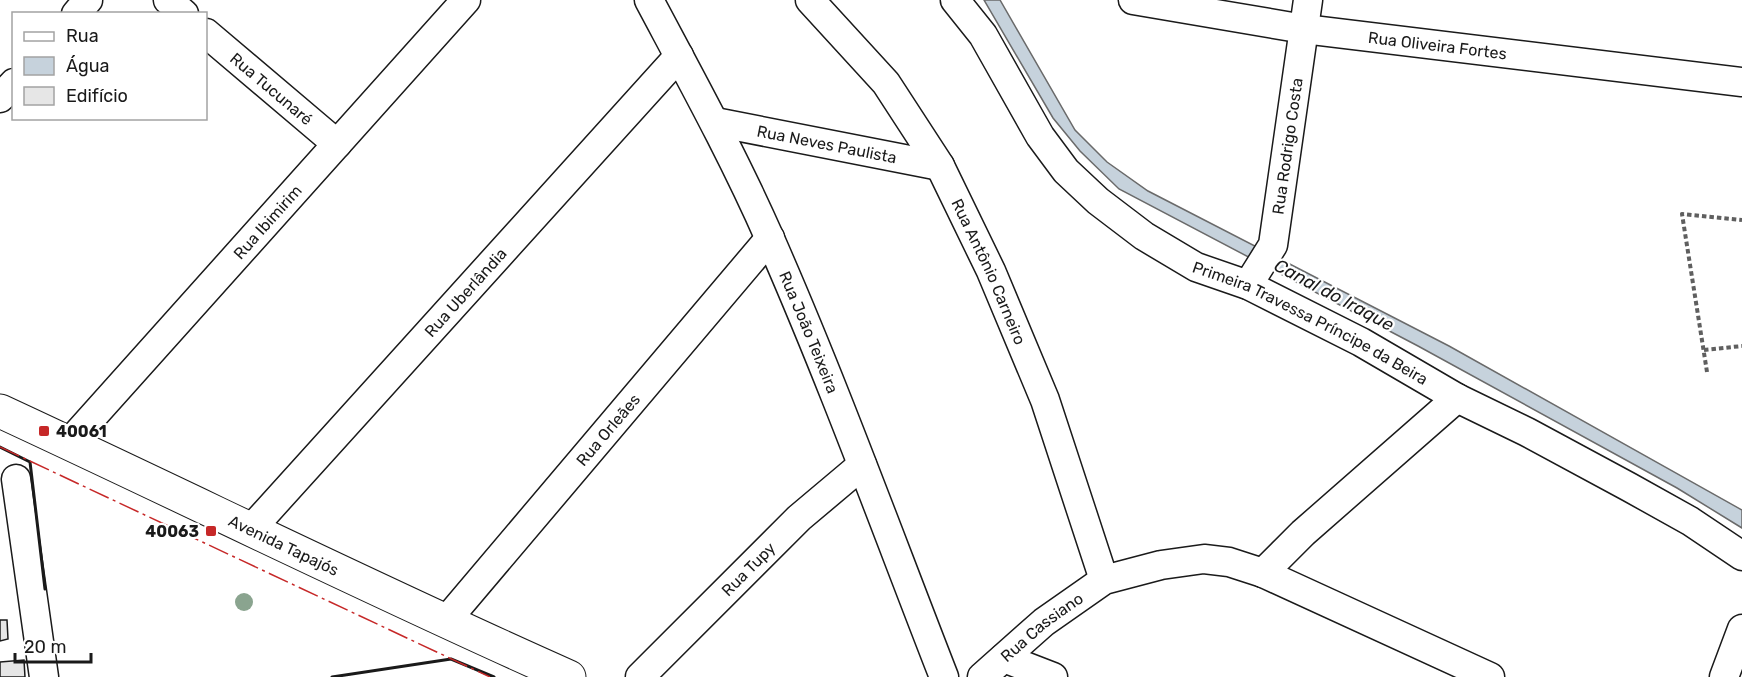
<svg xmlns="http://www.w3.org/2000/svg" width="1742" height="677" font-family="Rubik,sans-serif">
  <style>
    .water { fill: #c6d2dc; stroke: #6a6a6a; stroke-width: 1.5 }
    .building { fill: #e6e6e6; stroke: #1a1a1a; stroke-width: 1.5 }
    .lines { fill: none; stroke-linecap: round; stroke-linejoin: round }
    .minor-casing { stroke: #1a1a1a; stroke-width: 31 }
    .major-casing { stroke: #1a1a1a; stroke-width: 35 }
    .path { stroke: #5f5f5f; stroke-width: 4; stroke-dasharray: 4.5 3; stroke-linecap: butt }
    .minor { stroke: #fff; stroke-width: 28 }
    .major { stroke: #fff; stroke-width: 33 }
    .wall { stroke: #1a1a1a; stroke-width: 3 }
    .power { stroke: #c62828; stroke-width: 1.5; stroke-dasharray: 21 4.5 3 4.5; stroke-linecap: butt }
    .tree { fill: #8aa48f }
    .poi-dot { fill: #c62828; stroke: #fff; stroke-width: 2 }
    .labels { text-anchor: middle; stroke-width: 4.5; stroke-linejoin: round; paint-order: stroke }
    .street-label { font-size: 16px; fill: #1a1a1a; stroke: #fff }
    .poi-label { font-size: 16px; font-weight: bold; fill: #1a1a1a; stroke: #fff; text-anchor: start }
    .water-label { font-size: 18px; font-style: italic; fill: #1a1a1a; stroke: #fff }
  </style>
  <rect width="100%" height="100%" fill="#fff"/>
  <polygon class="water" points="984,0 1000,0 1075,130 1107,162 1148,191 1449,346 1742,510 1742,528 1677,488 1418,346 1119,189 1080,151 1053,118"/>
  <g class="building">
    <polygon points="0,620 7,620 8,639 0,641"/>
    <polygon points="24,660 25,677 0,677 0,662"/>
  </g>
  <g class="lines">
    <defs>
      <g id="minor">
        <polyline points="168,0 184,14"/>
        <path id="s1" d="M649,0c42,79 85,157 121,239 63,143 117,292 174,438"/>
        <path id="s2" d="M810,0l76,83 54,83 51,105 54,129 59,180"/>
        <path id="s3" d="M955,0l28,35 57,101 26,35 32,30 46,35 52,31 52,18 113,57 96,56 70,34 102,55 61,34 52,35"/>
        <path id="s4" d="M1133,0l171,29 438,53"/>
        <polyline points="76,14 88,0"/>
        <path id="s5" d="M206,33l131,111"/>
        <polyline points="0,98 14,83"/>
        <path id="s6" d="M715,122l225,44"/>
        <path id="s7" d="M1248,285l25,-40 35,-245"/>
        <path id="s8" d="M69,443l397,-443"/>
        <polyline points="16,479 44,677"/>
        <path id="s9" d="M252,528l427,-472"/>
        <polyline points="1263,573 1303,533 1457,398"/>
        <path id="s10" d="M445,622l325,-384"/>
        <polyline points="1004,658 1053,677"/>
        <path id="s11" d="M640,677l159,-159 63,-53"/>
        <path id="s12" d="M982,677l62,-55 60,-42 57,-15 43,-6 25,3 34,11 227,104"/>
        <polyline points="1724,677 1742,629"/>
      </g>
      <g id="major">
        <path id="s13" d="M0,411c190,88 377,181 569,266"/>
      </g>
    </defs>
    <use href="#minor" class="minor-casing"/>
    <use href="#major" class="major-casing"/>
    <g class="path">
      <polyline points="1704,350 1742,346"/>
      <polyline points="1707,372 1682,214 1742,220"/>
    </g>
    <use href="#minor" class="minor"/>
    <use href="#major" class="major"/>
    <g class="wall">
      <polyline points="0,447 30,462 45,589"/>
      <polyline points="332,677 451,659 494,677"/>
    </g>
    <polyline class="power" points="0,447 490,677"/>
  </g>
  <circle class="tree" cx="244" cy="602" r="9"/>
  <g class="poi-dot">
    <rect x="38" y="425" width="12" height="12" rx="3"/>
    <rect x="205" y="525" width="12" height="12" rx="3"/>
  </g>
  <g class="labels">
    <g class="street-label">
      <text dy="6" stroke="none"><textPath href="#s4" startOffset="308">Rua Oliveira Fortes</textPath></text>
      <text dy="6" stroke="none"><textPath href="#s5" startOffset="86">Rua Tucunaré</textPath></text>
      <text dy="6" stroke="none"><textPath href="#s6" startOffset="114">Rua Neves Paulista</textPath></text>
      <text dy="6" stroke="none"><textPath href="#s7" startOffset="147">Rua Rodrigo Costa</textPath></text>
      <text dy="6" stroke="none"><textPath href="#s8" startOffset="297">Rua Ibimirim</textPath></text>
      <text dy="6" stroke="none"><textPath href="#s2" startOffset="328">Rua Antônio Carneiro</textPath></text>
      <text dy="6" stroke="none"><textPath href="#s9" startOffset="318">Rua Uberlândia</textPath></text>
      <text dy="6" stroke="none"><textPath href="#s3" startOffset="494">Primeira Travessa Príncipe da Beira</textPath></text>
      <text dy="6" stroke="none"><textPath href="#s1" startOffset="369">Rua João Teixeira</textPath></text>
      <text dy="6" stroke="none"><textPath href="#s10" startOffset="252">Rua Orleães</textPath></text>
      <text dy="6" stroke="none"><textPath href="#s13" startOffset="314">Avenida Tapajós</textPath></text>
      <text dy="6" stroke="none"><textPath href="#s11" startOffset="153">Rua Tupy</textPath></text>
      <text dy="6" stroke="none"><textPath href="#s12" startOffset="78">Rua Cassiano</textPath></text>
    </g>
    <g class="poi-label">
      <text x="56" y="437">40061</text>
      <text x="199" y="537" text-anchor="end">40063</text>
    </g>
    <g class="water-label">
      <text transform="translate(1334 295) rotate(28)" y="6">Canal do Iraque</text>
    </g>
  </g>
  <rect x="12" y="12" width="195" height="108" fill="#ffffff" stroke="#a3a3a3" stroke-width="1.5"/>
  <rect x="24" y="32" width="30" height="9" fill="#ffffff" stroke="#a3a3a3" stroke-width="1.5"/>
  <text x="66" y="42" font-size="18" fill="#1a1a1a">Rua</text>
  <rect x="24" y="57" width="30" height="18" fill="#c6d2dc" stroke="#a3a3a3" stroke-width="1.5"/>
  <text x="66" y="72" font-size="18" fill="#1a1a1a">Água</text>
  <rect x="24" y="87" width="30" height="18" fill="#e6e6e6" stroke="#a3a3a3" stroke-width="1.5"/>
  <text x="66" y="102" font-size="18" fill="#1a1a1a">Edifício</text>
  <path d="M15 653v9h76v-9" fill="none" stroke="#1a1a1a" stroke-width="3"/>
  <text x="24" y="653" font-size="18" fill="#1a1a1a" stroke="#ffffff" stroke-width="4.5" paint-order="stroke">20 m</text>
</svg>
